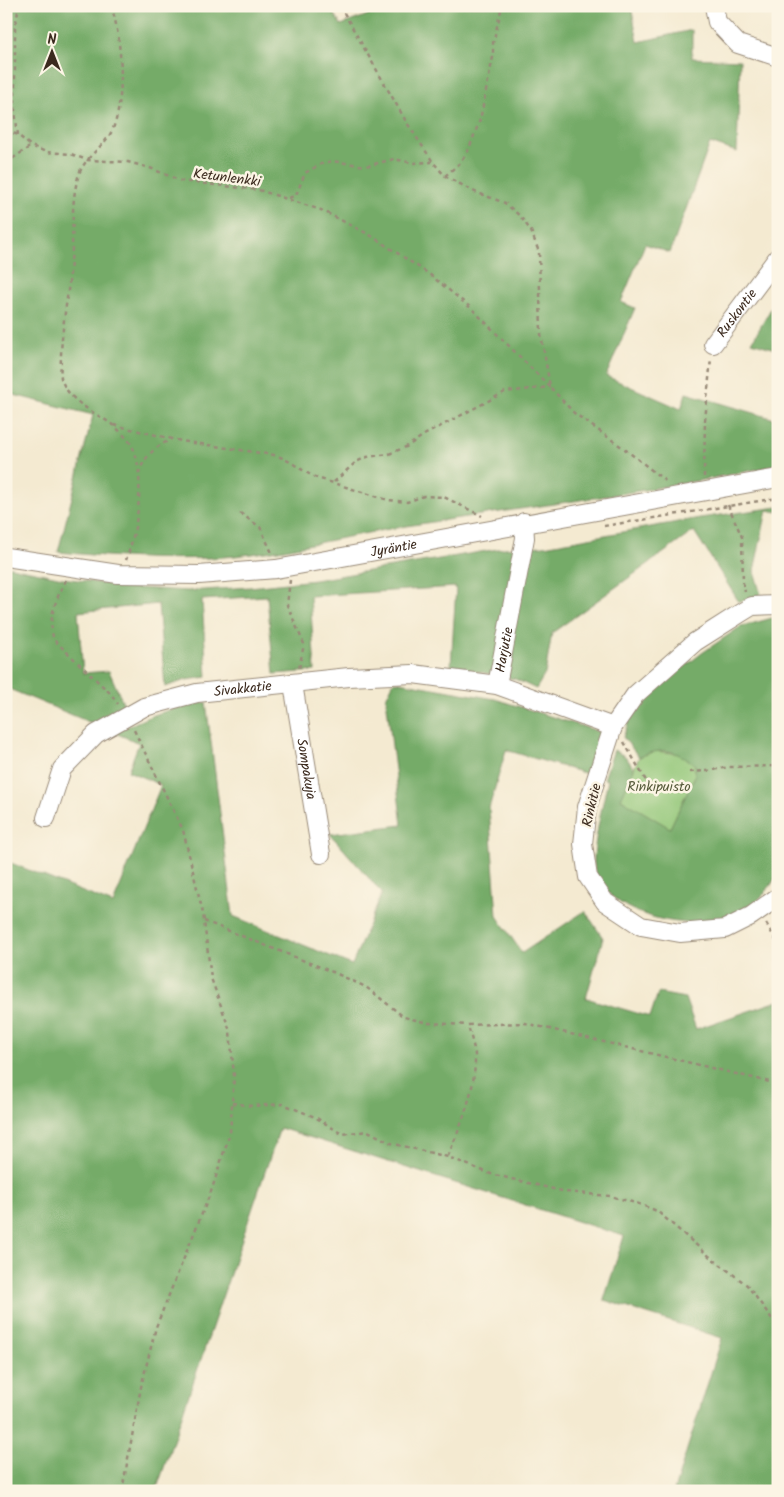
<svg xmlns="http://www.w3.org/2000/svg" width="784" height="1497" font-family="Kalam,sans-serif">
  <style>
    .green { fill: #91c677; stroke: #66784a }
    .forest { fill: #74ab68; stroke: #586a43 }
    .lines { fill: none; stroke-linecap: round; stroke-linejoin: round }
    .minor-casing { stroke: #988a78; stroke-width: 20 }
    .path { stroke: #988a78; stroke-width: 2.5; stroke-dasharray: 4 4; stroke-linecap: butt }
    .minor { stroke: #fff; stroke-width: 18 }
    .labels { text-anchor: middle; stroke-width: 5; stroke-linejoin: round; paint-order: stroke }
    .street-label { font-size: 14px; fill: #3b2a1e; stroke: #fcf5e5 }
    .park-label { font-size: 14px; fill: #555939; stroke: #fcf5e5 }
  </style>
  <rect width="100%" height="100%" fill="#fcf5e5"/>
  <filter id="ink" filterUnits="userSpaceOnUse"><feTurbulence type="fractalNoise" baseFrequency=".02" numOctaves="2"/><feDisplacementMap in="SourceGraphic" scale="10" xChannelSelector="R" yChannelSelector="G"/><feConvolveMatrix kernelMatrix="1 2 1 2 8 2 1 2 1" color-interpolation-filters="sRGB"/></filter>
  <filter id="wash" filterUnits="userSpaceOnUse"><feTurbulence type="fractalNoise" baseFrequency=".0096" numOctaves="4" result="noise"/><feDisplacementMap in="SourceGraphic" scale="20" xChannelSelector="R" yChannelSelector="G"/><feGaussianBlur stdDeviation="1.12" result="paint"/><feColorMatrix in="noise" values="0 0 0 0 0 0 0 0 0 0 0 0 0 0 0 0 0 1.4 0 .05"/><feComposite in="paint" operator="in"/></filter>
  <g filter="url(#wash)">
    <rect width="100%" height="100%" fill="#f4ead1"/>
    <polygon class="green" points="655,751 681,754 695,765 695,776 670,829 620,799 639,757"/>
    <g class="forest">
      <path d="M6,6h323l12,19 51,-19h239l7,36 54,-12v28l48,2 -3,92 -27,-9 -40,110 -25,-9 -24,58 14,6 -29,68 75,33 5,-16 92,27v45c-116,25 -234,40 -352,58 -72,10 -143,31 -216,35 -51,2 -101,-1 -152,-6l35,-137 -87,-22z"/>
      <polygon points="777,298 778,298 778,350 752,342"/>
      <polygon points="778,507 778,512 767,510 754,571 761,595 739,602 694,531 552,633 545,674 536,689 515,679 451,666 456,587 310,596 315,671 274,674 267,596 202,600 207,677 186,680 165,687 158,604 78,612 83,673 109,671 124,705 94,724 9,689 6,694 6,566 63,578 137,588 188,591 250,587 315,580 504,548 544,546 700,518"/>
      <path d="M772,618l6,1v255c-11,19 -31,41 -53,48 -6,1 -14,0 -19,1 -38,2 -97,-10 -111,-52 -5,-17 9,-72 13,-91l-4,-1 10,-29 12,7 8,12 -13,30 49,29 25,-52v-11c-20,-16 -33,-18 -56,-8l-16,-20 7,-18 12,-19 60,-47 38,-26z"/>
      <path d="M394,681l101,18 109,34 -13,42 -85,-25 -17,58 8,108 25,37 63,-42 18,27 -17,60 64,19 8,-24 27,5 11,31 82,-28v490h-104l48,-153 -118,-38 20,-64 -344,-108 -124,363h-150v-630l107,43 48,-119 -33,-14 11,-28 -24,-10c29,-16 57,-26 91,-31l27,214 119,49 30,-72 -52,-59 72,-9 -16,-127z"/>
    </g>
  </g>
  <g filter="url(#ink)">
    <g class="lines">
      <defs>
        <g id="minor">
          <polyline points="714,6 717,22 738,44 778,57"/>
          <path id="s1" d="M713,344l65,-87"/>
          <path id="s2" d="M6,557l112,17 81,1 77,-6 502,-91"/>
          <polyline points="778,605 752,606 739,614 695,642 635,695 613,727 587,807 583,844 588,877 605,902 641,926 680,933 725,929 751,916 778,897"/>
          <path id="s3" d="M293,684l28,170"/>
          <path id="s4" d="M497,685l28,-147 -1,-16"/>
          <path id="s5" d="M46,818l16,-49 34,-35 48,-27 53,-14 152,-16 64,-3 84,11 116,42"/>
        </g>
      </defs>
      <use href="#minor" class="minor-casing"/>
      <g class="path">
        <path d="M111,6c11,30 16,103 -2,130 -9,13 -24,22 -30,38 -9,28 -5,58 -8,87 -2,32 -9,62 -10,94 0,7 -1,16 0,23 7,23 31,33 49,45 7,5 20,17 23,25 13,29 4,83 -7,112"/>
        <polyline points="340,6 407,123 433,162 445,176 475,192 505,203 520,216 531,231 539,252 541,334 550,387 574,413 626,450 668,483"/>
        <polyline points="6,130 18,135 31,146 46,152 71,154 87,160 128,162 150,168 181,181 259,190 321,210 370,235 429,274 471,308 550,387"/>
        <polyline points="18,135 15,111 15,27 19,6"/>
        <polyline points="6,163 31,146"/>
        <polyline points="445,176 461,162 468,151 480,120 493,57 493,43 502,6"/>
        <polyline points="289,198 296,195 305,173 321,164 332,161 366,166 394,159 413,163 432,162"/>
        <path d="M114,425l67,16 93,14c16,4 27,16 43,23l71,22 19,2 17,-6 20,1 38,19"/>
        <path d="M139,474c3,-15 17,-29 32,-34"/>
        <polyline points="704,477 705,421 711,358"/>
        <polyline points="334,482 356,462 367,457 389,454 408,446 424,435 505,392 550,387"/>
        <polyline points="728,505 742,537 743,583 745,592"/>
        <polyline points="240,513 260,527 273,555"/>
        <polyline points="604,526 778,498"/>
        <path d="M66,580c-10,19 -19,39 -12,60l57,54 7,10"/>
        <polyline points="290,580 287,605 304,644 299,669"/>
        <polyline points="624,742 649,786"/>
        <polyline points="690,772 707,771 729,767 778,766"/>
        <polyline points="204,921 335,973 366,987 404,1017 428,1023 468,1025 525,1023 778,1084"/>
        <polyline points="766,923 778,944"/>
        <polyline points="232,1103 252,1106 283,1104 315,1117 342,1134 368,1131 391,1143 448,1157 491,1174 566,1192 610,1196 639,1204 657,1211 709,1256 747,1285 778,1327"/>
        <path d="M448,1156c13,-31 28,-66 27,-101 -1,-9 -5,-20 -7,-30"/>
        <polyline points="122,1491 141,1387 156,1327 212,1189 230,1133 234,1076 230,1031 211,978 203,913 183,830 133,728"/>
      </g>
      <use href="#minor" class="minor"/>
    </g>
  </g>
  <g class="labels">
    <g class="street-label">
      <text transform="translate(227 177) rotate(7)" y="5">Ketunlenkki</text>
      <text dy="5" stroke="none"><textPath href="#s1" startOffset="39">Ruskontie</textPath></text>
      <text dy="5" stroke="none"><textPath href="#s2" startOffset="391">Jyräntie</textPath></text>
      <text dy="5" stroke="none"><textPath href="#s4" startOffset="36">Harjutie</textPath></text>
      <text dy="5" stroke="none"><textPath href="#s5" startOffset="256">Sivakkatie</textPath></text>
      <text dy="5" stroke="none"><textPath href="#s3" startOffset="86">Sompakuja</textPath></text>
      <text transform="translate(591 805) rotate(-77)" y="5">Rinkitie</text>
    </g>
    <g class="park-label">
      <text x="659" y="791">Rinkipuisto</text>
    </g>
  </g>
  <rect width="784" height="1497" fill="none" stroke="#fcf5e5" stroke-width="25"/>
  <g transform="translate(52 52)" stroke="#fcf5e5" stroke-width="4" paint-order="stroke">
  <path d="M0-4L9 19L0 12L-9 19Z" fill="#3b2a1e"/>
  <text y="-8" font-size="14" font-weight="bold" text-anchor="middle" fill="#3b2a1e">N</text>
  </g>
</svg>
